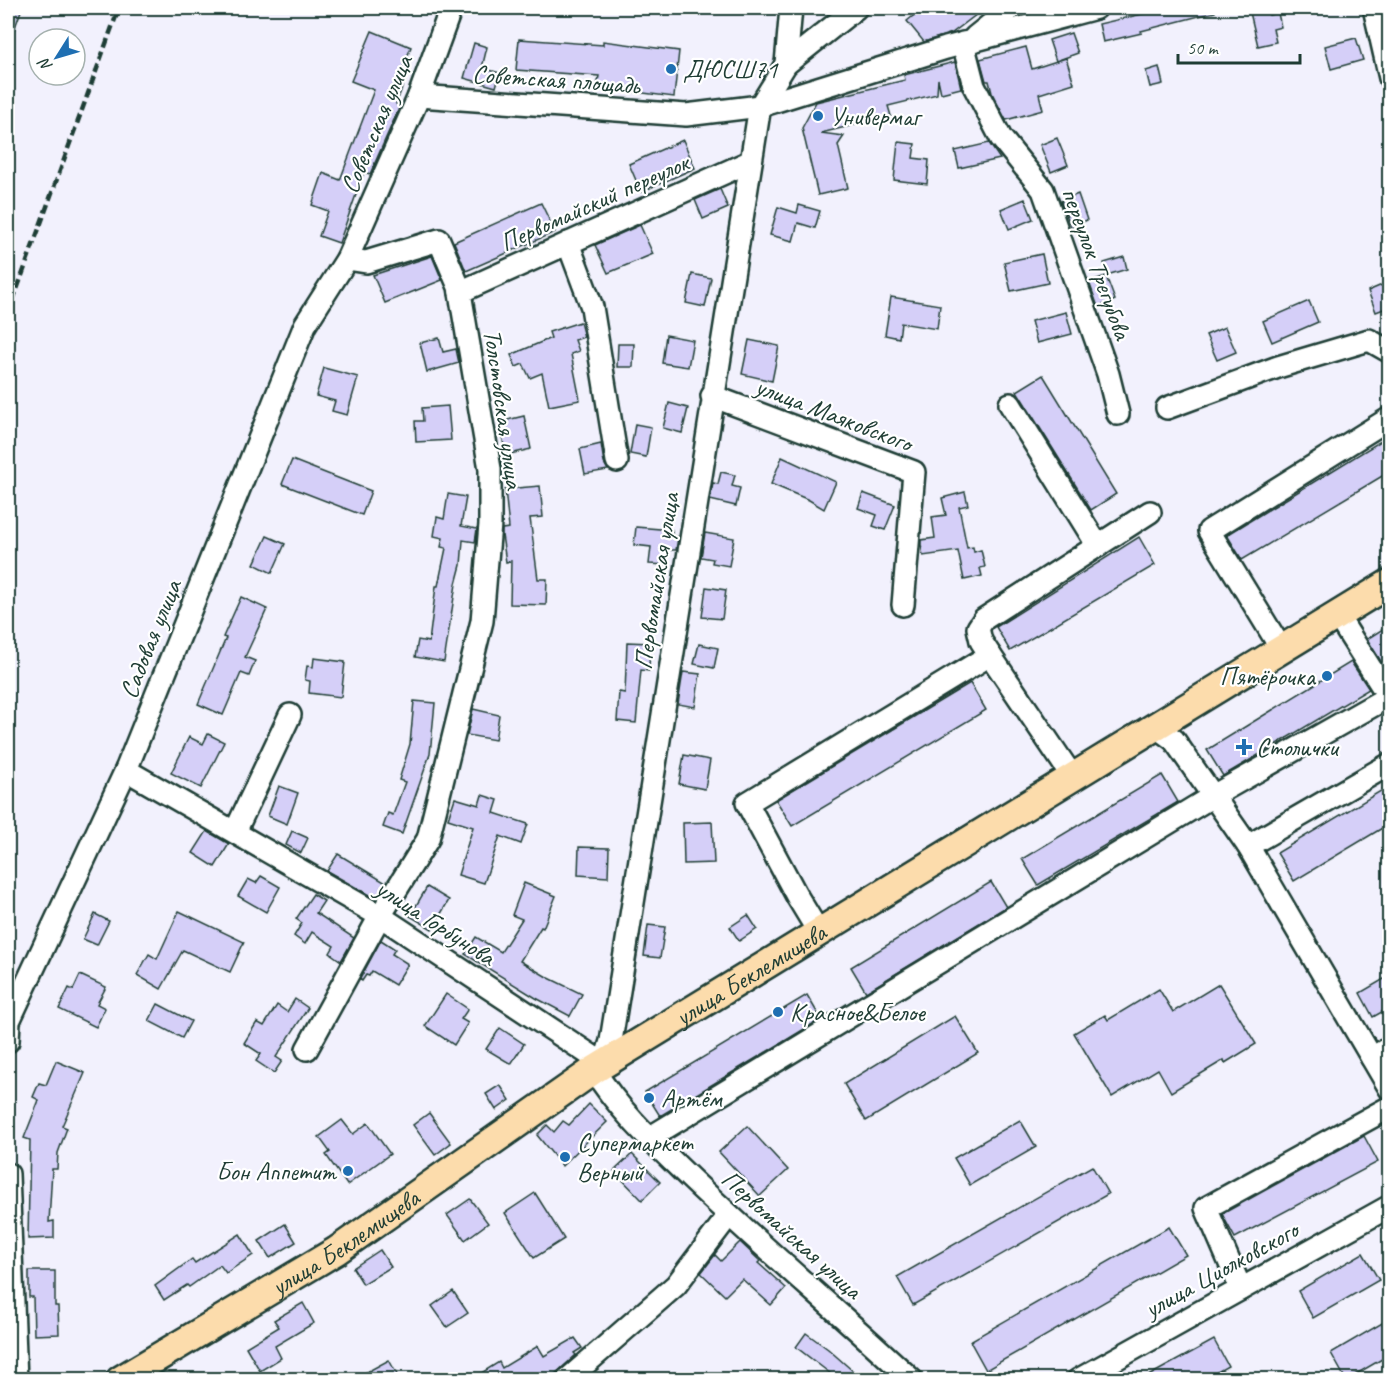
<svg xmlns="http://www.w3.org/2000/svg" width="1397" height="1387" font-family="Caveat,sans-serif">
  <style>
    .building { fill: #d5cff8; stroke: #1f3d34; stroke-width: 1.5 }
    .lines { fill: none; stroke-linecap: round; stroke-linejoin: round }
    .minor-casing { stroke: #1f3d34; stroke-width: 26 }
    .major-casing { stroke: #1f3d34; stroke-width: 32 }
    .minor { stroke: #fff; stroke-width: 21 }
    .major { stroke: #fcdcac; stroke-width: 27 }
    .rail { stroke: #1f3d34; stroke-width: 4.5; stroke-dasharray: 9 4.5; stroke-linecap: butt }
    .poi-dot { fill: #1f6fb2; stroke: #fff; stroke-width: 2 }
    .labels { text-anchor: middle; stroke-width: 4.5; stroke-linejoin: round; paint-order: stroke }
    .poi-label { font-size: 26px; fill: #1f3d34; stroke: #fff; text-anchor: start }
    .street-label { font-size: 26px; fill: #1f3d34; stroke: #fff }
  </style>
  <rect width="100%" height="100%" fill="#f2f1fd"/>
  <filter id="ink" filterUnits="userSpaceOnUse"><feTurbulence type="fractalNoise" baseFrequency=".0167" numOctaves="2"/><feDisplacementMap in="SourceGraphic" scale="12" xChannelSelector="R" yChannelSelector="G"/><feConvolveMatrix kernelMatrix="1 2 1 2 8 2 1 2 1" color-interpolation-filters="sRGB"/></filter>
  <g filter="url(#ink)">
    <g class="building">
      <polygon points="8,8 22,8 9,44 8,44"/>
      <polygon points="923,8 985,8 952,33 924,42 907,21"/>
      <polygon points="1168,8 1214,8 1215,12 1141,31 1142,33 1103,42 1099,24"/>
      <polygon points="1249,8 1267,8 1269,15 1278,13 1281,27 1273,29 1276,42 1258,46"/>
      <polygon points="372,31 411,47 399,78 405,80 396,104 400,106 370,174 364,172 339,243 319,236 328,211 312,205 323,173 340,180 374,90 351,81"/>
      <polygon points="1071,33 1078,53 1056,61 1049,40"/>
      <polygon points="1356,38 1363,60 1331,69 1325,46"/>
      <polygon points="519,39 603,45 603,41 679,51 674,97 597,87 599,76 516,70"/>
      <polygon points="474,43 487,47 482,68 500,73 496,87 464,78"/>
      <polygon points="1026,47 1032,69 1066,58 1074,83 1039,94 1043,110 1006,120 992,93 989,81 986,81 980,59"/>
      <polygon points="955,62 961,88 941,93 938,79 937,94 888,106 891,116 821,133 844,136 838,145 848,188 818,195 802,128 816,102 905,80 904,75"/>
      <polygon points="1159,67 1163,84 1150,87 1146,71"/>
      <polygon points="1057,138 1068,165 1051,172 1040,145"/>
      <polygon points="683,140 695,168 641,192 629,164"/>
      <polygon points="898,142 915,144 913,158 929,160 927,184 894,180"/>
      <polygon points="989,143 1000,159 959,168 955,151"/>
      <polygon points="720,189 728,208 703,219 695,200"/>
      <polygon points="1078,194 1087,220 1071,227 1061,201"/>
      <polygon points="1025,199 1033,219 1009,229 1001,209"/>
      <polygon points="541,203 555,232 466,271 454,242"/>
      <polygon points="799,205 820,211 815,228 798,223 793,241 770,235 778,207 797,213"/>
      <polygon points="640,225 653,254 608,273 595,245"/>
      <polygon points="1042,254 1048,283 1011,291 1004,262"/>
      <polygon points="432,256 442,280 385,303 373,275"/>
      <polygon points="1124,257 1127,269 1107,275 1104,263"/>
      <polygon points="692,274 711,278 705,307 686,303"/>
      <polygon points="1106,276 1115,300 1098,307 1089,282"/>
      <polygon points="1389,282 1389,307 1376,312 1368,291"/>
      <polygon points="891,297 940,305 937,329 901,323 899,338 885,335"/>
      <polygon points="1309,301 1318,322 1272,342 1263,321"/>
      <polygon points="1066,312 1072,334 1037,343 1031,321"/>
      <polygon points="580,322 584,337 575,340 579,351 571,354 580,400 549,406 542,373 530,378 523,364 516,367 511,355 551,338 549,332"/>
      <polygon points="1225,327 1236,352 1217,360 1206,335"/>
      <polygon points="666,335 693,340 688,367 662,363"/>
      <polygon points="439,338 443,352 456,349 459,363 427,372 420,343"/>
      <polygon points="749,340 779,346 772,381 742,374"/>
      <polygon points="618,344 634,344 633,367 617,367"/>
      <polygon points="324,368 358,377 347,415 332,411 335,401 316,396"/>
      <polygon points="1043,375 1116,494 1091,510 1017,391"/>
      <polygon points="669,403 688,408 682,433 663,428"/>
      <polygon points="448,406 451,440 416,442 415,421 423,421 422,408"/>
      <polygon points="524,416 531,449 506,455 499,422"/>
      <polygon points="635,424 651,427 646,457 630,454"/>
      <polygon points="1389,436 1389,472 1242,560 1227,535"/>
      <polygon points="601,444 604,463 608,470 585,474 580,449"/>
      <polygon points="782,457 836,482 824,509 809,500 771,484"/>
      <polygon points="292,460 371,491 362,515 282,484"/>
      <polygon points="721,472 735,475 732,486 740,488 736,506 710,500 713,483 718,484"/>
      <polygon points="540,486 543,517 530,518 538,579 547,579 546,605 510,604 511,561 506,562 502,535 502,529 509,528 505,489"/>
      <polygon points="965,492 968,505 959,507 967,548 973,547 974,552 981,550 985,567 980,568 982,576 964,580 958,551 923,556 921,545 921,540 935,538 932,517 946,515 942,498"/>
      <polygon points="863,493 895,505 885,530 873,526 877,515 858,508"/>
      <polygon points="448,494 466,497 461,526 477,529 475,542 463,540 461,565 456,584 444,662 415,657 418,640 429,642 436,586 438,586 446,548 441,547 443,538 434,536 437,517 444,519"/>
      <polygon points="636,527 672,530 672,536 678,537 676,550 668,550 667,565 649,564 651,547 634,545"/>
      <polygon points="705,533 734,538 729,566 712,563 713,559 701,557"/>
      <polygon points="267,536 285,544 272,573 254,564"/>
      <polygon points="1139,537 1155,565 1010,651 996,627"/>
      <polygon points="706,587 726,590 722,619 702,617"/>
      <polygon points="241,597 267,609 245,657 255,661 249,676 241,673 223,715 198,704 226,638 223,637"/>
      <polygon points="1389,625 1389,674 1367,639"/>
      <polygon points="627,642 650,643 649,671 641,670 636,723 617,721 619,692 625,693"/>
      <polygon points="699,644 718,648 714,668 694,664"/>
      <polygon points="314,658 345,662 341,697 309,693 310,681 305,680 307,666 313,667"/>
      <polygon points="1351,662 1369,689 1223,776 1207,750"/>
      <polygon points="683,672 700,674 695,707 678,704"/>
      <polygon points="970,683 986,710 792,826 776,800"/>
      <polygon points="414,701 435,703 430,754 402,834 383,827 388,813 393,815 405,782 399,780 410,744"/>
      <polygon points="473,709 499,715 495,740 467,735"/>
      <polygon points="208,734 224,742 201,788 171,773 189,737 203,744"/>
      <polygon points="684,755 710,760 705,789 679,784"/>
      <polygon points="1162,775 1178,802 1038,885 1022,859"/>
      <polygon points="279,786 298,793 287,824 268,816"/>
      <polygon points="1389,786 1389,824 1294,881 1277,853"/>
      <polygon points="482,795 498,800 494,813 528,824 521,844 500,836 484,883 458,875 473,827 448,819 455,798 479,805"/>
      <polygon points="712,822 714,863 684,864 683,823"/>
      <polygon points="207,831 229,844 215,867 193,853"/>
      <polygon points="292,831 308,838 301,853 286,845"/>
      <polygon points="579,847 609,848 608,877 578,875"/>
      <polygon points="338,854 386,883 376,899 327,871"/>
      <polygon points="261,876 280,887 266,912 238,896 248,879 256,883"/>
      <polygon points="991,882 1006,907 866,992 851,967"/>
      <polygon points="524,883 556,896 543,928 541,927 520,961 547,977 582,994 570,1016 536,998 465,954 476,937 501,952 522,919 512,915"/>
      <polygon points="427,887 449,900 432,929 410,916"/>
      <polygon points="313,894 324,901 316,913 354,938 341,961 330,953 334,946 312,932 305,944 294,936 302,923 296,919"/>
      <polygon points="179,911 244,942 230,972 183,950 161,989 137,975 149,954 157,959"/>
      <polygon points="95,914 109,921 97,945 83,939"/>
      <polygon points="748,915 757,929 739,941 730,927"/>
      <polygon points="648,925 665,927 660,958 644,956"/>
      <polygon points="381,940 395,949 392,954 408,964 395,985 372,971 369,976 366,975 362,981 360,979"/>
      <polygon points="80,975 106,987 97,1004 105,1008 96,1027 59,1009 69,988 73,990"/>
      <polygon points="1389,976 1389,1008 1373,1017 1360,993"/>
      <polygon points="1219,984 1256,1044 1225,1063 1224,1060 1171,1092 1158,1069 1112,1097 1074,1033 1105,1015 1108,1020 1159,989 1173,1012"/>
      <polygon points="446,994 468,1009 461,1019 468,1023 454,1045 425,1026"/>
      <polygon points="807,995 821,1019 660,1116 645,1092"/>
      <polygon points="295,999 308,1008 276,1057 282,1061 274,1073 256,1061 261,1054 244,1043 257,1022 264,1026 277,1005 287,1012"/>
      <polygon points="158,1004 191,1021 182,1038 149,1021"/>
      <polygon points="955,1016 978,1053 866,1121 844,1084"/>
      <polygon points="500,1028 524,1044 511,1064 486,1049"/>
      <polygon points="56,1061 85,1073 62,1126 67,1128 58,1153 57,1169 52,1169 49,1222 54,1221 54,1238 28,1239 30,1140 24,1138 39,1100 33,1097 39,1083 46,1085"/>
      <polygon points="500,1085 510,1100 496,1110 486,1094"/>
      <polygon points="589,1104 607,1122 562,1166 537,1135 547,1125 554,1132 563,1121 569,1125"/>
      <polygon points="429,1113 451,1143 435,1155 413,1125"/>
      <polygon points="342,1120 353,1134 368,1123 390,1154 347,1185 326,1155 330,1152 319,1137"/>
      <polygon points="1020,1120 1036,1147 970,1185 954,1158"/>
      <polygon points="747,1126 788,1170 760,1196 719,1152"/>
      <polygon points="1364,1136 1378,1162 1235,1238 1222,1214"/>
      <polygon points="632,1154 660,1182 642,1200 614,1171"/>
      <polygon points="1092,1166 1108,1194 913,1305 897,1277"/>
      <polygon points="535,1193 564,1239 534,1258 505,1213"/>
      <polygon points="470,1199 488,1223 465,1240 447,1215"/>
      <polygon points="285,1224 296,1242 270,1258 259,1241"/>
      <polygon points="1169,1227 1186,1255 986,1370 970,1341"/>
      <polygon points="240,1234 253,1255 226,1273 220,1265 189,1287 187,1285 164,1300 155,1286 192,1259 195,1263"/>
      <polygon points="740,1242 760,1261 758,1263 786,1288 771,1305 742,1279 725,1296 701,1273 715,1255 721,1261"/>
      <polygon points="380,1250 391,1267 363,1284 353,1268"/>
      <polygon points="1363,1253 1379,1280 1313,1318 1298,1291"/>
      <polygon points="29,1271 55,1271 55,1306 58,1306 59,1334 34,1335 33,1297 29,1297"/>
      <polygon points="453,1291 468,1313 447,1327 432,1306"/>
      <polygon points="303,1303 314,1323 275,1346 281,1358 260,1371 246,1347 279,1327 274,1320"/>
      <polygon points="1389,1319 1389,1355 1346,1380 1331,1353"/>
      <polygon points="806,1333 828,1349 863,1380 826,1380 831,1374 796,1347"/>
      <polygon points="575,1338 582,1348 574,1353 576,1355 556,1373 546,1380 470,1380 499,1362 502,1368 538,1346 544,1356"/>
      <polygon points="1214,1340 1228,1366 1203,1380 1141,1380"/>
      <polygon points="389,1360 400,1380 352,1380"/>
    </g>
    <g class="lines">
      <defs>
        <g id="minor">
          <polyline points="1374,8 1390,78"/>
          <polyline points="975,37 1011,8"/>
          <polyline points="963,43 974,86 1001,138 1043,190 1108,374 1118,414"/>
          <polyline points="786,64 791,8"/>
          <polyline points="419,96 686,115 760,106 946,48 1096,8"/>
          <polyline points="568,243 592,307 617,461"/>
          <polyline points="460,292 751,161"/>
          <polyline points="712,396 914,472 903,605"/>
          <polyline points="1010,404 1098,546"/>
          <polyline points="1167,408 1278,367 1369,340 1390,352"/>
          <polyline points="1337,615 1390,699"/>
          <polyline points="1282,650 1209,531 1390,418"/>
          <polyline points="1155,726 1174,740 1248,846 1390,1089"/>
          <polyline points="126,770 380,916 604,1064 611,1041 760,106 786,64 856,8"/>
          <polyline points="1072,776 990,655 981,641 978,628 984,619 1150,512"/>
          <polyline points="235,832 290,715"/>
          <polyline points="1248,846 1390,764"/>
          <polyline points="818,931 798,898 747,803 990,655"/>
          <polyline points="8,1041 9,1021 126,770 305,325 347,259 419,96 451,8"/>
          <polyline points="307,1049 380,916 428,839 482,621 490,524 490,469 459,287 439,240 366,262 347,259"/>
          <polyline points="1372,1058 1390,1047"/>
          <path d="M594,1070c25,41 61,74 96,108 72,69 149,134 222,202"/>
          <polyline points="649,1138 1213,796 1388,697"/>
          <polyline points="8,1174 16,1380"/>
          <polyline points="1241,1289 1206,1208 1390,1107"/>
          <polyline points="567,1380 676,1285 729,1215"/>
          <polyline points="1078,1380 1390,1206"/>
        </g>
        <g id="major">
          <path id="s1" d="M120,1380l216,-129 258,-181 796,-487"/>
        </g>
      </defs>
      <use href="#minor" class="minor-casing"/>
      <use href="#major" class="major-casing"/>
      <use href="#minor" class="minor"/>
      <use href="#major" class="major"/>
      <polyline class="rail" points="8,314 119,8"/>
    </g>
  </g>
  <g class="poi-dot">
    <circle cx="671" cy="69" r="6"/>
    <circle cx="818" cy="116" r="6"/>
    <circle cx="1327" cy="676" r="6"/>
    <path d="M1241 738h6v6h6v6h-6v6h-6v-6h-6v-6h6z"/>
    <circle cx="778" cy="1012" r="6"/>
    <circle cx="649" cy="1098" r="6"/>
    <circle cx="565" cy="1157" r="6"/>
    <circle cx="348" cy="1171" r="6"/>
  </g>
  <g class="labels">
    <g class="poi-label">
      <text x="683" y="78">ДЮСШ71</text>
      <text x="830" y="125">Универмаг</text>
      <text x="1315" y="685" text-anchor="end">Пятёрочка</text>
      <text x="1256" y="756">Столички</text>
      <text x="790" y="1021">Красное&amp;Белое</text>
      <text x="661" y="1107">Артём</text>
      <text x="577" y="1151">Супермаркет<tspan x="577" dy="30">Верный</tspan></text>
      <text x="336" y="1180" text-anchor="end">Бон Аппетит</text>
    </g>
    <g class="street-label">
      <text transform="translate(556 79) rotate(4)" y="9">Советская площадь</text>
      <text transform="translate(376 124) rotate(-67)" y="9">Советская улица</text>
      <text transform="translate(594 202) rotate(-24)" y="9">Первомайский переулок</text>
      <text transform="translate(1097 263) rotate(70)" y="9">переулок Трегубова</text>
      <text transform="translate(504 409) rotate(82)" y="9">Толстовская улица</text>
      <text transform="translate(834 414) rotate(21)" y="9">улица Маяковского</text>
      <text transform="translate(656 581) rotate(-81)" y="9">Первомайская улица</text>
      <text transform="translate(150 639) rotate(-68)" y="9">Садовая улица</text>
      <text transform="translate(436 922) rotate(33)" y="9">улица Горбунова</text>
      <text dy="9" stroke="none"><textPath href="#s1" startOffset="750">улица Беклемищева</textPath></text>
      <text transform="translate(792 1234) rotate(42)" y="9">Первомайская улица</text>
      <text dy="9" stroke="none"><textPath href="#s1" startOffset="264">улица Беклемищева</textPath></text>
      <text transform="translate(1221 1269) rotate(-29)" y="9">улица Циолковского</text>
    </g>
  </g>
  <rect width="1397" height="1387" fill="none" stroke="#fff" stroke-width="30"/>
  <rect x="15" y="15" width="1367" height="1357" fill="none" stroke="#1f3d34" stroke-width="2" filter="url(#ink)"/>
  <g transform="translate(57 57) rotate(233)"><circle r="28" fill="#ffffff" stroke="#a5b1ae" stroke-width="1.5"/>
  <path d="M0-4.5L10 22L0 15L-10 22Z" fill="#1f6fb2"/>
  <text y="-9" font-size="16" font-weight="bold" text-anchor="middle" fill="#1f3d34">N</text>
  </g>
  <path d="M1178 54v9h122v-9" fill="none" stroke="#1f3d34" stroke-width="3"/>
  <text x="1187" y="54" font-size="18" fill="#1f3d34" stroke="#ffffff" stroke-width="4.5" paint-order="stroke">50 m</text>
</svg>
